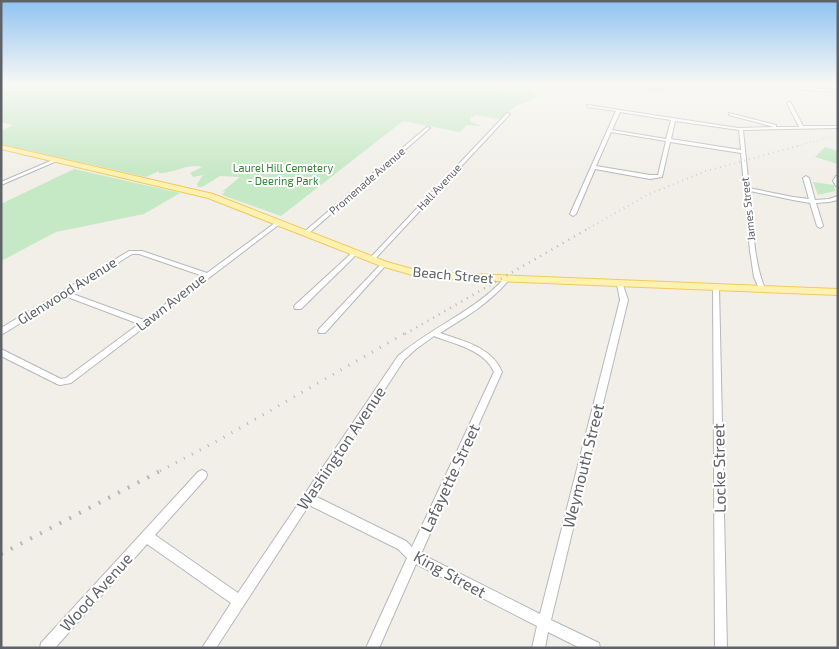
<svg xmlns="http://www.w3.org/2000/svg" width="839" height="649" font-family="'Exo 2',sans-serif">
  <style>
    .green { fill: #c5e8c5 }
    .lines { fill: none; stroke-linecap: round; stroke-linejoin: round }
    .minor-casing { stroke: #b5b8bc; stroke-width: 2 }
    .major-casing { stroke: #f2c960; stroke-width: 2 }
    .minor { fill: #fff; fill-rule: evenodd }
    .major { fill: #fff2af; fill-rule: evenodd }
    .rail-far4 { stroke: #b6b7b8; stroke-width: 1; stroke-dasharray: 0.5 3; stroke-linecap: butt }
    .rail-far3 { stroke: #b6b7b8; stroke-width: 2; stroke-dasharray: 0.5 4.5; stroke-linecap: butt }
    .rail-far2 { stroke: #b6b7b8; stroke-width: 2.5; stroke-dasharray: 1 5.5; stroke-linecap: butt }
    .rail-far1 { stroke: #b6b7b8; stroke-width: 3; stroke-dasharray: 1 8; stroke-linecap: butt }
    .rail { stroke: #b6b7b8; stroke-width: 4; stroke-dasharray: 2 9; stroke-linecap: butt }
    .labels { text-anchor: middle; stroke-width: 4; stroke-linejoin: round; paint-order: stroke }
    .far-park-label { font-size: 11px; fill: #348238; stroke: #fff }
    .far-street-label { font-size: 11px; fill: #5f6368; stroke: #fff }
    .street-label { font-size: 14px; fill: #5f6368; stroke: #fff }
    .near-street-label { font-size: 16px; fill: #5f6368; stroke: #fff }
  </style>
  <rect width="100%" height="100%" fill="#f1efe8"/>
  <g class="green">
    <path d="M19,84h463l40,11 3,-1 -13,-2 -23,-8h77l-2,2c-12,0 -25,-1 -36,6h6l3,3 -1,3 -21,9 -16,12 -23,-4 -6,3 1,4 11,4 -15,-1 -7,7 -57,-11 -122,95 -59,-21 4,-4 -4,1 18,-15 -20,-1 -18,11h-4l-1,-3 6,-9 -10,2 -3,-4 12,-6c-15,-4 -28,7 -43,6v-2l-13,6 -145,-33v-13l12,-6 -12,-3v-32z"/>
    <polygon points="612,84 659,84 669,91 656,92"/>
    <polygon points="825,147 838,151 838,164 815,157"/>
    <polygon points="74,169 180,193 144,214 56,232 1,261 1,204"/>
    <polygon points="813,182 834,185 835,191 818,195"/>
  </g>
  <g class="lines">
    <defs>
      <g id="minor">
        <polygon points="759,84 838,90 838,92 760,86"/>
        <path d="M789,102l2,1 12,23h35v2l-95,2 6,58 44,9 16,2 -6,-21 3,-2 3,2 6,22 14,-1 9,-3v4l-9,2 -13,1 7,23 -3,2 -3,-2 -7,-23 -17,-3 -43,-9c3,32 3,69 15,98l-1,2h-4l-6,-14 -4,-26 -9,-98 -71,-11 -8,35 -12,2 -55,-10 -19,45 -3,2 -3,-2 46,-103 -28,-4 -1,-2 151,23 36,-1 -45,-12v-2l47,12v2h23l-12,-24zM620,112l51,8 -5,19 -54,-9zM675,121l64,9 2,20 -70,-11zM611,132l55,9 -8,34h-8l-54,-9z"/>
        <polygon points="507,113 510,114 374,260 370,260 370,258"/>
        <polygon points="427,127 430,128 308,234 304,234 304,232"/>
        <polygon points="55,159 59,160 1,185 1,182"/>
        <polygon points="836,176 838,176 838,186 836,186 833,181"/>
        <path d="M279,220l2,1v2l-210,160 -11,2 -3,-1 -56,-28v-7l60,30 5,-1 73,-54 -74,-28 -64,39v-7l128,-77h13l65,22zM132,254h7l64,22 -59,44 -74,-27z"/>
        <polygon points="355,251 357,252 357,254 301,309 295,309 294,307 295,305 353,252"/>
        <polygon points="384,262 387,264 386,265 325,333 319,333 318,331 319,329 382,263"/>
        <path d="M506,278l2,1 1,1 -1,1c-20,23 -42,36 -68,52 23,8 52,14 62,39l-81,182 119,60 80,-314 -3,-16 1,-2h4l6,18 -77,320 48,23 1,5h-20l-32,-16 -3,16h-13l5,-22 -121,-62 -37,84h-13l41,-90 -9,-9 -89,-44 -93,143h-14l29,-45 -84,-59 -92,104h-15l1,-5 157,-171 4,-2 4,2 1,3 -1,3 -51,57 83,58 160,-237c34,-29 75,-44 106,-77zM434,336c20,8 51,14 60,36l-82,175 -6,-6 -91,-45 89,-136 12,-11z"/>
        <polygon points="714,285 716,285 719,287 727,648 715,648 713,287"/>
      </g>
      <polygon id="major" points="1,145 213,194 387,262 423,272 838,289 838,295 423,278 381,266 208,198 1,149"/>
    </defs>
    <use href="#minor" class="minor-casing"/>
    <use href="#major" class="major-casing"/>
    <use href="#minor" class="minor"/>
    <use href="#major" class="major"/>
    <polyline class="rail-far4" points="793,147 838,135"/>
    <polyline class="rail-far3" points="589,228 649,194 706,171 798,146"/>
    <polyline class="rail-far2" points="405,334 591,227"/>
    <polyline class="rail-far1" points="160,471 219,440 407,332"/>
    <polyline class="rail" points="1,554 162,470"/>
  </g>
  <linearGradient id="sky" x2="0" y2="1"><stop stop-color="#8fc3f1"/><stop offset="0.48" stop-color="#f9f8f5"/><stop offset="1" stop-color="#f9f8f5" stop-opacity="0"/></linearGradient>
  <rect width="839" height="175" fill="url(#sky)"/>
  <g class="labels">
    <g class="far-park-label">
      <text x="283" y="172">Laurel Hill Cemetery<tspan x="283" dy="13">- Deering Park</tspan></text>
    </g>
    <g class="far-street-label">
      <text transform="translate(367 181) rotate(-41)" y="4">Promenade Avenue</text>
      <text transform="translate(439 187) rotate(-47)" y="4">Hall Avenue</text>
      <text transform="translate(748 209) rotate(-96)" y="4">James Street</text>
    </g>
    <g class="street-label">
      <text transform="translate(453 275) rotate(5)" y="5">Beach Street</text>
      <text transform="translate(67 291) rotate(-32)" y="5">Glenwood Avenue</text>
      <text transform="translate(171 302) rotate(-38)" y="5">Lawn Avenue</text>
    </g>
    <g class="near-street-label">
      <text transform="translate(341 448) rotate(-56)" y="6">Washington Avenue</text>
      <text transform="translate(583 466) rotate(-76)" y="6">Weymouth Street</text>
      <text transform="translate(719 468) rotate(-91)" y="6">Locke Street</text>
      <text transform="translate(450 478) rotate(-65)" y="6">Lafayette Street</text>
      <text transform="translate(450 574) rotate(29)" y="6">King Street</text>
      <text transform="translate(96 592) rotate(-48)" y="6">Wood Avenue</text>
    </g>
  </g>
  <rect width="839" height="649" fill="none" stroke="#5f6368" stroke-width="5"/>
</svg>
